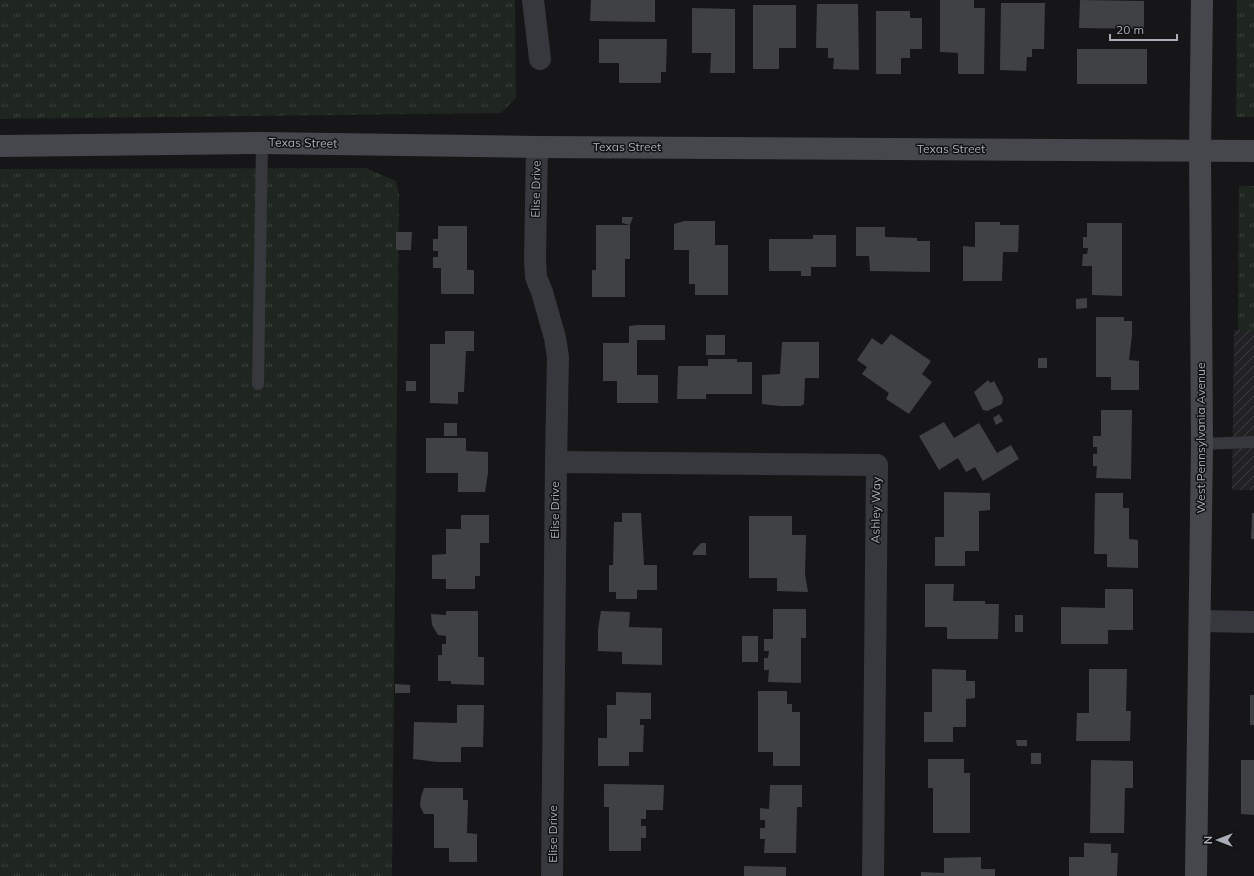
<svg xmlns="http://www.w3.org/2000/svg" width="1254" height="876" font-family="Mulish,sans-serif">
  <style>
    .industrial { fill: url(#industrial-furrows) }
    .grass { fill: url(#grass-tufts) }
    .building { fill: #404145 }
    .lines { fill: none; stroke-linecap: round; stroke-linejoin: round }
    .lane { stroke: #37383d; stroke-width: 12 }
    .street { stroke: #37383d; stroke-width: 22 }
    .secondary { stroke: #45474d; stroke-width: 22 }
    .labels { text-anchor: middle; stroke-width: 3; stroke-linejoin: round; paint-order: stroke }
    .street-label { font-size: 12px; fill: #a8adb8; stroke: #111113 }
  </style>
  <defs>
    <pattern id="industrial-furrows" width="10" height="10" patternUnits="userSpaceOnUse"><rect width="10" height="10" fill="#222225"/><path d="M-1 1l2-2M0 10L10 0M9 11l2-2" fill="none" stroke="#3f3f43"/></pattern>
    <pattern id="grass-tufts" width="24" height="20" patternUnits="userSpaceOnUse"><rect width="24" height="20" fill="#1e261f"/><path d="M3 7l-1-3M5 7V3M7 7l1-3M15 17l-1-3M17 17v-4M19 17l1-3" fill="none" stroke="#3c433d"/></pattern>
  </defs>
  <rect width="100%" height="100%" fill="#161618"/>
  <polygon class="industrial" points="1234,330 1254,330 1254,490 1232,490"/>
  <g class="grass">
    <polygon points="0,0 515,0 516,98 501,113 0,119"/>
    <polygon points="1237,0 1254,0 1254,117 1236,117"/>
    <polygon points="366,168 396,181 399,195 392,876 0,876 0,169"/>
    <polygon points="1239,186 1254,186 1254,330 1238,330"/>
  </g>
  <g class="building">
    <polygon points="591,0 655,0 655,22 590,21"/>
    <polygon points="940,0 974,0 974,8 985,8 984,74 958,74 958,53 940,52"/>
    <polygon points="1080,0 1144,1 1144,29 1079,28"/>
    <polygon points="1001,3 1045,3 1044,49 1032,49 1032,57 1027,57 1026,71 1000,70"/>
    <polygon points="817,4 858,4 859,70 833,69 834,58 828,58 828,48 816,48"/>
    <polygon points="753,5 796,5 796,48 779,48 779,69 753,69"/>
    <polygon points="692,8 735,9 735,73 710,73 711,53 692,53"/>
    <polygon points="876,11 910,11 910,18 922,18 922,49 910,49 910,58 901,58 901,74 876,74"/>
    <polygon points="599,39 667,39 666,72 661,72 661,83 619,83 619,63 599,63"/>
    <rect x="1077" y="49" width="70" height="35"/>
    <polygon points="622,217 633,217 630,225 622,223"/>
    <polygon points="684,221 715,221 715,245 728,245 728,295 695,295 695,284 689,284 689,250 674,250 674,224"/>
    <polygon points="975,222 1000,222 1000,225 1019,225 1018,252 1003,252 1002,281 963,281 963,246 975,247"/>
    <polygon points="1087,223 1122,223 1122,296 1092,295 1092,266 1082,266 1083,254 1087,254 1088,248 1083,248 1083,237 1087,237"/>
    <polygon points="596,225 630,225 630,259 625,259 625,297 592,297 592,270 596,270"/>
    <polygon points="438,226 467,226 467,270 474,270 474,294 441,294 441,268 433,268 433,257 438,257 438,251 433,251 433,239 438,239"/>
    <polygon points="856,227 885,227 885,237 917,238 917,241 930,241 930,272 870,271 869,256 856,256"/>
    <polygon points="396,232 412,232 411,250 396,250"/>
    <polygon points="813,235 836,235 836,267 811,267 811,276 801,276 801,271 769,271 769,239 813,239"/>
    <polygon points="1087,298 1087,308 1076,309 1076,299"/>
    <polygon points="1096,317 1124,317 1124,321 1132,321 1132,335 1129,360 1139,361 1139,390 1111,390 1111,377 1096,377"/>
    <polygon points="638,325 665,325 665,340 637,340 637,375 658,375 658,403 617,403 617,381 603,381 603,343 634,343 629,343 629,326"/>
    <polygon points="445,331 474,331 474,351 466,351 464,392 458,392 458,404 430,403 430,344 445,344"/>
    <polygon points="891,334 931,361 922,374 932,382 909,414 886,399 889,393 862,374 867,367 857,360 872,338 882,345"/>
    <rect x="706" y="335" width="19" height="20"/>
    <polygon points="782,342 819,342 819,378 805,378 804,404 801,406 780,406 762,404 762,375 780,374"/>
    <rect x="1038" y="358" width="9" height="10"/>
    <polygon points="708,359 737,359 737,362 752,362 752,394 706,394 706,399 677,399 678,366 708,366"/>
    <polygon points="988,380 990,383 994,381 1003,398 1002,404 987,411 983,410 974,392"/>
    <rect x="406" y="381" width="10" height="10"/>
    <polygon points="1101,410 1132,410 1131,479 1096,478 1097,466 1093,466 1093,454 1097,454 1097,447 1093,447 1093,436 1101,436"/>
    <polygon points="999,414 1003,421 996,425 993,418"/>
    <polygon points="944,422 954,438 979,423 997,453 1011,445 1019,459 983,481 975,467 966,472 958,458 939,470 919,436"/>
    <rect x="444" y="423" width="13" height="13"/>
    <polygon points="426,438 466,438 466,451 488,452 488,473 485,492 458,492 458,473 426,473"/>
    <polygon points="944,492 990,493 990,510 979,511 979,551 965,551 965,566 935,566 935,537 944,537"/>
    <polygon points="1095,493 1123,493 1123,508 1129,508 1129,539 1138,540 1138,568 1107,567 1107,554 1094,554"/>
    <polygon points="622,513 641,513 644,565 657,565 657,590 637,590 637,599 616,599 616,592 609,592 609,565 613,565 614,522 622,522"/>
    <polygon points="1252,513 1254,513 1254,539 1251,539"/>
    <polygon points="461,515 489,515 489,543 480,543 480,576 475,576 475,589 446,589 446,579 432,579 432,555 446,554 446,529 461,529"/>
    <polygon points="749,516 792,516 792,535 806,535 805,574 808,592 777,591 777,578 749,578"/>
    <polygon points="701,543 706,543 706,555 693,555 693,552"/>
    <polygon points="925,584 954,584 953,601 985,601 985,604 999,604 998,639 947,639 947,627 925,627"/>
    <polygon points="1105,589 1133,589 1133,630 1108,630 1108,644 1061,644 1061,607 1105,608"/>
    <polygon points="773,609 806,609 806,638 801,638 801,683 768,682 769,670 764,670 764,658 768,658 769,651 764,651 764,639 773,639"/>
    <polygon points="446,611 478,611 478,657 484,657 484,685 451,684 451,681 438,681 438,655 442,655 442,644 446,644 446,636 438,635 432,625 431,614 446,615"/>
    <polygon points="601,611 630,612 629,627 662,628 662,665 622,664 622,652 598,651 598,629"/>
    <rect x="1015" y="615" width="8" height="17"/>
    <rect x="742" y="636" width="16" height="26"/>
    <polygon points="932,669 966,670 966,681 975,681 975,698 966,699 966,727 953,727 953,742 924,742 924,712 932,712"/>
    <polygon points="1089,669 1127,669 1126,711 1131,711 1130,741 1076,741 1077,713 1089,713"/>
    <polygon points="395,684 410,685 410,693 395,693"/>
    <polygon points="758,691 787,691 787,704 792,704 792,712 800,712 800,766 773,766 773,752 758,752"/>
    <polygon points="616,692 651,693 651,719 640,719 640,725 644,725 643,752 629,752 629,766 598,766 598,738 607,738 607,705 616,705"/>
    <rect x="1250" y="695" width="4" height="30"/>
    <polygon points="457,705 484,705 483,747 461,747 461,762 437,762 413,759 414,722 457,723"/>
    <polygon points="1016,740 1027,740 1027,746 1017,746"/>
    <rect x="1031" y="753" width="10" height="11"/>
    <polygon points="928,759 964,759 964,773 970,773 970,833 933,833 933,788 928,788"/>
    <polygon points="1091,760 1133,761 1133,788 1125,788 1124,833 1090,833"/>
    <polygon points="1241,760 1254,760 1254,815 1241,814"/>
    <polygon points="604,784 664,785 663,810 646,810 646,819 641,819 641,826 646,826 646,838 641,838 641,851 609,851 609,807 604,807"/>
    <polygon points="770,785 802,785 802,807 797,807 796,853 764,853 765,839 760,839 760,828 765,828 765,820 760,820 760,808 769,809"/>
    <polygon points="424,788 463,788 463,800 468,800 467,833 477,834 477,862 449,862 449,848 434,848 434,814 424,814 420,806 421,797"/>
    <polygon points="1084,843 1111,844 1111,853 1118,853 1117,876 1069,876 1069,857 1084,857"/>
    <polygon points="981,857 981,869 995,869 995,876 921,876 921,872 944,873 944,858"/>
    <polygon points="744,866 786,867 786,876 744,876"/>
  </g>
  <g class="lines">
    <g class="lane">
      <polyline points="258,384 262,143"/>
      <polyline points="1202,444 1254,442"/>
    </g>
    <g class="street">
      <polyline points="533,0 540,59"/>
      <polyline points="537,147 535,259 536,277 542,292 555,338 558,357 556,462 552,876"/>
      <polyline points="556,462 877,465 873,876"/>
      <polyline points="1200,621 1254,622"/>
    </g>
    <g class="secondary">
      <polyline points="0,146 262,143 537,147 1254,151"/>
      <polyline points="1196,876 1202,444 1200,151 1202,0"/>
    </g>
  </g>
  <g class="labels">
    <g class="street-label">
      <text transform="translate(303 143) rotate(1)" y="4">Texas Street</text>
      <text x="627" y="151">Texas Street</text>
      <text x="951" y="153">Texas Street</text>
      <text transform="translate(536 189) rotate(-89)" y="4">Elise Drive</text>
      <text transform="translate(1201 438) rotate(-90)" y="4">West Pennsylvania Avenue</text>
      <text transform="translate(555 510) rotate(-90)" y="4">Elise Drive</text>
      <text transform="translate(876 510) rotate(-89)" y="4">Ashley Way</text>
      <text transform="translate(553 834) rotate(-90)" y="4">Elise Drive</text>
    </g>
  </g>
  <g transform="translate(1218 840) rotate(270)" stroke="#111113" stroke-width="3" paint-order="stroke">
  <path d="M0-3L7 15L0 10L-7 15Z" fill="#a8adb8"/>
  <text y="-6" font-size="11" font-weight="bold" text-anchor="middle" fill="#a8adb8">N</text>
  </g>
  <path d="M1110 34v6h67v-6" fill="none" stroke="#a8adb8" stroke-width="2"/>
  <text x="1116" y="34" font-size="12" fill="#a8adb8" stroke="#111113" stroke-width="3" paint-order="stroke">20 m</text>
</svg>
